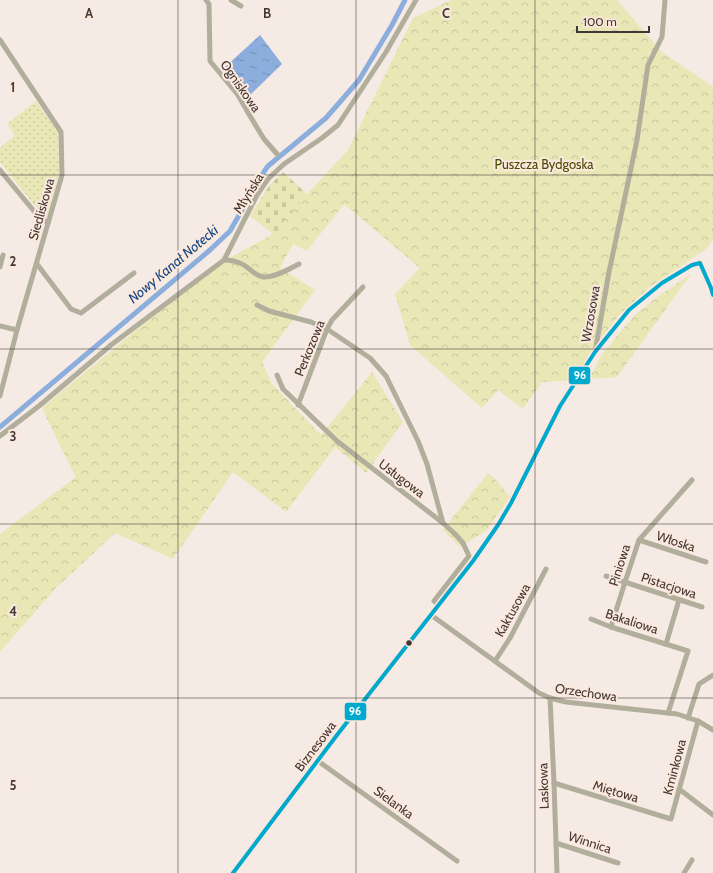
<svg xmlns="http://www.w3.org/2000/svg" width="713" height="873" font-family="Cabin,sans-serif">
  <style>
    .grass { fill: url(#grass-dots) }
    .forest { fill: url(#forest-crowns) }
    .cemetery { fill: url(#cemetery-stones) }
    .water { fill: url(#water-ripples) }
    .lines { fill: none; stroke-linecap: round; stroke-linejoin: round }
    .canal { stroke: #8caedc; stroke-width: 5 }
    .minor { stroke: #b1ae9b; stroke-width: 5 }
    .bus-1-casing { stroke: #fce8dd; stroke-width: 7 }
    .bus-1 { stroke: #00a9ce; stroke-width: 4 }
    .grid { fill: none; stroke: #403834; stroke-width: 1; stroke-opacity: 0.55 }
    .bus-dot { fill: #403834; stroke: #fce8dd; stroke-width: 1.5 }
    .labels { text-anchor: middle; stroke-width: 4; stroke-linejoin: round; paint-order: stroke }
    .street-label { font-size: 13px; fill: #403834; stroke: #fce8dd }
    .park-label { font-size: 13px; fill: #494b00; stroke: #fce8dd }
    .water-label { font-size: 14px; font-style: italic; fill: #134786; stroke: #fce8dd }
    .grid-label { font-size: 13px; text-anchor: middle; font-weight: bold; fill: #403834; stroke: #fce8dd; stroke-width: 4; stroke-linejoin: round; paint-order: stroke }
    .line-badge { stroke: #fce8dd; stroke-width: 1.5 }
    .badge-label { font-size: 11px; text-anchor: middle; font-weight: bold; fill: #fff }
  </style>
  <defs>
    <pattern id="grass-dots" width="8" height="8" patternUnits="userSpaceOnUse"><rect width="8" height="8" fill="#e9e7b6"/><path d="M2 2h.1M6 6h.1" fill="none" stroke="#c9c79d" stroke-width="1.8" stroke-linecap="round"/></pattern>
    <pattern id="forest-crowns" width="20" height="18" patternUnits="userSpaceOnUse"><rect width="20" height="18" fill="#e9e7b6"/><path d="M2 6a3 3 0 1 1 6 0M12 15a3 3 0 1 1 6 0" fill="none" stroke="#c9c79d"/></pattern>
    <pattern id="cemetery-stones" width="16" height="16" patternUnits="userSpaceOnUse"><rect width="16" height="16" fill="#e9e7b6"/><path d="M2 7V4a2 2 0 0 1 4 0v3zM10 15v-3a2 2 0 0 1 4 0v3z" fill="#c9c79d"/></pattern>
    <pattern id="water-ripples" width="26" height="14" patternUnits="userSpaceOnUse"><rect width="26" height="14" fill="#8caedc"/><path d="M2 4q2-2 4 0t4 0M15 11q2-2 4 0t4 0" fill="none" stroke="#748fb3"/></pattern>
  </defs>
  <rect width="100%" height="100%" fill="#f5eae4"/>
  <polygon class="grass" points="36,101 58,132 59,173 47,217 44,217 0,162 0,148 15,135 7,124"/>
  <g class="forest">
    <polygon points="451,0 617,0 662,52 713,87 713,240 706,249 650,287 622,312 600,339 574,380 542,382 523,409 498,390 482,408 410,345 395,294 420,268 344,204 307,251 293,244 280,268 315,290 262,362 272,384 321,435 372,372 403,422 366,473 335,447 286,512 233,472 173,559 115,533 56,588 0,652 0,534 76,477 59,444 42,408 211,268 273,234 307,194 348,150 413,18"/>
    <polygon points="691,274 617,377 589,379 601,356 620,332 638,312 660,295"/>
    <polygon points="488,473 496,480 510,497 486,531 460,547 443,530"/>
  </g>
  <polygon class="cemetery" points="283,172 307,194 273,234 250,216 269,186"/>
  <polygon class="water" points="260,35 282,64 250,95 225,67"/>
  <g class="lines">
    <polyline class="canal" points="0,427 210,250 230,231 265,170 268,166 326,118 359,80 392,25 405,0"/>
    <g class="minor">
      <polyline points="206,0 209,4 210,61 238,95 250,116 264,139 277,154"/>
      <polyline points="231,0 241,6"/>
      <polyline points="0,40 61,132 62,175 17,330 0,396"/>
      <polyline points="0,170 38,216 48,223"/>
      <path d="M224,260c6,0 12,1 18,4 7,3 13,12 21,13 11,1 26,-8 36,-13"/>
      <polyline points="37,264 71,309 81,313 134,273"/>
      <polyline points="0,267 3,255"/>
      <polyline points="257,305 269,311 311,322 327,329 370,358 386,376 418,441 427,464 443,523"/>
      <polyline points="0,326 17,330"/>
      <polyline points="595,351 629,310 662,283 679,272 692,265 700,263 711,288 713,295"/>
      <polyline points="277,375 283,389 337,441 443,523 455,534 463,543 469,556 434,601 439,605"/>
      <polyline points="298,405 327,329 332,320 363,287"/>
      <polyline points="0,436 39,406 111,345 224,260 257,195 268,179 284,164 322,138 338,125 386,52 416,0"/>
      <polyline points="639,540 706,562"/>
      <polyline points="606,576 702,607"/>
      <polyline points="431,615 539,693 550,698 566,702 677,714 698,721 713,730"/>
      <polyline points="591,619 611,627 688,651 668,713"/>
      <polyline points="611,627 625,582 639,540 692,480"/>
      <polyline points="666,644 679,600"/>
      <polyline points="495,661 510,638 546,569"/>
      <polyline points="550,698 554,783 557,873"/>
      <polyline points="688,718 699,684 713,675"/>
      <polyline points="318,761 457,861"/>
      <polyline points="554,783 671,819 698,721"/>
      <polyline points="679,789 713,815"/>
      <polyline points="556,843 618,863"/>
      <polyline points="233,873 337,735 473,561 498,525 511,503 560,406 595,352 609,272 637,140 648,65 662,37 665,0"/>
      <polyline points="684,873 692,860"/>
    </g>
    <defs>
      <polyline id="bus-1" points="233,873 337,735 473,561 498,525 511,503 560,406 595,352 629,310 662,283 692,265 700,263 711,288 713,295"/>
    </defs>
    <use href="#bus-1" class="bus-1-casing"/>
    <use href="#bus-1" class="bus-1"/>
  </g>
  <path class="grid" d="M178,0v873M356,0v873M535,0v873M0,175h713M0,349h713M0,524h713M0,698h713"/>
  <circle class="bus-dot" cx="409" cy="643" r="3.5"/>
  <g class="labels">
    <g class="street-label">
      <text transform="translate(241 86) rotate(55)" y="5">Ogniskowa</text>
      <text transform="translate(248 193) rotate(-58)" y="5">Młyńska</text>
      <text transform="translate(41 209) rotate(-74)" y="5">Siedliskowa</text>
      <text transform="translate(590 314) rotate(-80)" y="5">Wrzosowa</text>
      <text transform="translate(309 348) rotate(-68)" y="5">Perkozowa</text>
      <text transform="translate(402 478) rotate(37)" y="5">Usługowa</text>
      <text transform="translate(676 541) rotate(18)" y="5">Włoska</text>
      <text transform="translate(619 565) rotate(-72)" y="5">Piniowa</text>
      <text transform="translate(669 585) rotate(18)" y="5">Pistacjowa</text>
      <text transform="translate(512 610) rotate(-61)" y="5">Kaktusowa</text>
      <text transform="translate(632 621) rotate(18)" y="5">Bakaliowa</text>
      <text transform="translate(586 692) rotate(8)" y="5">Orzechowa</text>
      <text transform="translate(315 746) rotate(-53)" y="5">Biznesowa</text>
      <text transform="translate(674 767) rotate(-75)" y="5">Kminkowa</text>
      <text transform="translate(543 786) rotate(-92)" y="5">Laskowa</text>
      <text transform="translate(616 791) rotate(17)" y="5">Miętowa</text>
      <text transform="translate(394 802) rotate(36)" y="5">Sielanka</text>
      <text transform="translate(590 842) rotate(18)" y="5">Winnica</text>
    </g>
    <g class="park-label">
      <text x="544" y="169">Puszcza Bydgoska</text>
    </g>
    <g class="water-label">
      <text transform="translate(173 264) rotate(-40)" y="5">Nowy Kanał Notecki</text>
    </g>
  </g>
  <g class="grid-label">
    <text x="89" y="18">A</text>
    <text x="267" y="18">B</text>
    <text x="446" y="18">C</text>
    <text x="13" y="92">1</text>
    <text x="13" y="266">2</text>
    <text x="13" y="441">3</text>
    <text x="13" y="616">4</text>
    <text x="13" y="790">5</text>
  </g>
  <g class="line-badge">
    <rect x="568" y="366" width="23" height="19" rx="4" fill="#00a9ce"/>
    <rect x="344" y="702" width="23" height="19" rx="4" fill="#00a9ce"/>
  </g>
  <g class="badge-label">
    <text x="580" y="379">96</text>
    <text x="355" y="715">96</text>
  </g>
  <path d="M577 26v6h72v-6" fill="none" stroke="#403834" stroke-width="2"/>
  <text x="583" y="26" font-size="12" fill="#403834" stroke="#fce8dd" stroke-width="3" paint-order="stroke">100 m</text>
</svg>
